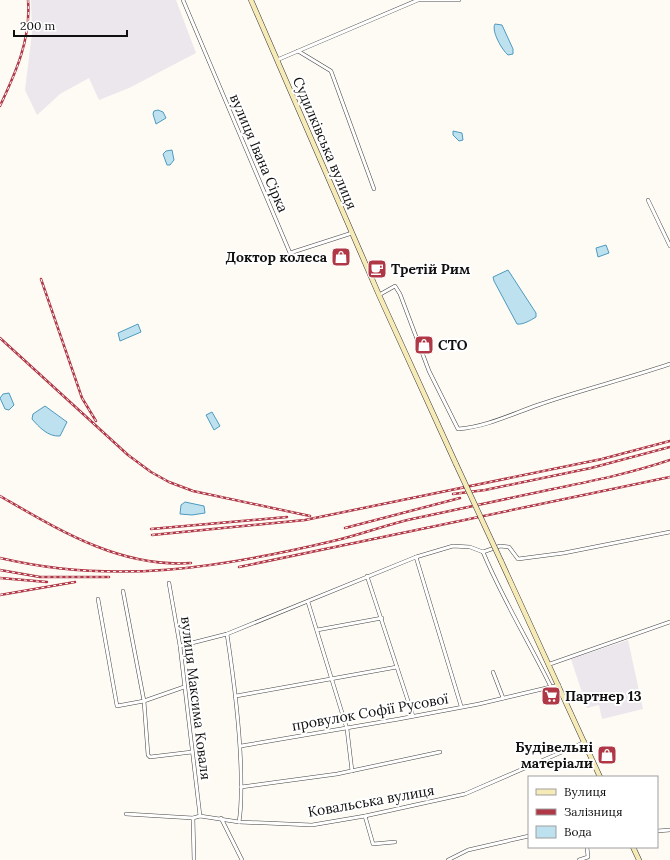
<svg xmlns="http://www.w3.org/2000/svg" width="670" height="860" font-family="Lora,serif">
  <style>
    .industrial { fill: #ece6ed }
    .water { fill: #bee1f0; stroke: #4d9abe }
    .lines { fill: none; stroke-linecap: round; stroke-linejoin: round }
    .street-casing { stroke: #434343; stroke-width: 4 }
    .secondary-casing { stroke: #323232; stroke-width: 5.5 }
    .street { stroke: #fff; stroke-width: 3 }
    .secondary { stroke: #f6eab7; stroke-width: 4.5 }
    .rail-casing { stroke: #b03746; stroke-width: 2.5 }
    .rail { stroke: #fff; stroke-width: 1; stroke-dasharray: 3; stroke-linecap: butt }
    .secondary-bridge-casing { stroke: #323232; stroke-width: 5.5; stroke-linecap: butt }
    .secondary-bridge { stroke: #f6eab7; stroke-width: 4.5 }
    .labels { text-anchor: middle; stroke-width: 4; stroke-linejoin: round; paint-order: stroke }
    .street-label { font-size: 14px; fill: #101010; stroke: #fff }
    .poi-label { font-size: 14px; font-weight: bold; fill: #101010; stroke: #fff; text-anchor: start }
  </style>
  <rect width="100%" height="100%" fill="#fefbf4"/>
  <g class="industrial">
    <polygon points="31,0 176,0 196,53 129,88 99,100 89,78 60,94 37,115 25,90 32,33"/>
    <polygon points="628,640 643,709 602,719 599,705 587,708 571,659"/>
  </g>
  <g class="water">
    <path d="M495,24l7,1 11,24v5l-5,1c-6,-5 -17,-24 -13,-31z"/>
    <polygon points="158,110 163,112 166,118 156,124 153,114 154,111"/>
    <polygon points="453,131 462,133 463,140 459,141 453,135"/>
    <polygon points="172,150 174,160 170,165 167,165 163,154 166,151"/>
    <polygon points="606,245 609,253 598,257 596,248"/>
    <path d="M508,270l28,43v4c-5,3 -13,8 -19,7l-23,-43 -1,-4z"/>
    <polygon points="138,324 141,332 120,341 118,333"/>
    <polygon points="9,393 14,405 9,410 5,409 0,398 3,394"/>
    <path d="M45,406l22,16 -7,14c-12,1 -21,-9 -28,-17l1,-5z"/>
    <polygon points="212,412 220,426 214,430 206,415"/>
    <polygon points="185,502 204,506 205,513 192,515 180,514 181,505"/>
  </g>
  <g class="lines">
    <defs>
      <g id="street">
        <polyline points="183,0 290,253 352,233"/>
        <polyline points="298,51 331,71 374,189"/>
        <polyline points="277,60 418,0 459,0"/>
        <polyline points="648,200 670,246"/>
        <path d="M379,295l16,-9 5,8 29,77 29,58c28,-2 54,-15 80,-24 43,-15 88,-26 132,-41"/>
        <polyline points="483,552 500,546 509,547 518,559 564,553 670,532"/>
        <path d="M483,552c19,46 46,90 68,135"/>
        <polyline points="416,557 461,706"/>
        <polyline points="367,576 413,716"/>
        <polyline points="169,583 180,646 200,816"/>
        <polyline points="123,591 144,701 148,755 150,757 192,752"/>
        <polyline points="98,599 117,706 144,701 184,687"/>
        <polyline points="308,602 347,729 352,771"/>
        <polyline points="317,630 382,618"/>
        <path d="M227,634c7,46 13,92 14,139 0,16 1,32 -2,49"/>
        <polyline points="180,646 227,634 416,557 453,546 470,547 483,552"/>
        <polyline points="550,664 670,622"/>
        <polyline points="493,672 503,698"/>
        <polyline points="236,696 397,667"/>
        <polyline points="241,746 399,719 479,704 559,685"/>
        <polyline points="241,787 337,774 440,752"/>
        <polyline points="126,814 193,818 200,816 239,822 312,825 365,816 465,794 585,742"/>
        <polyline points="365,816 373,844 395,842"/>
        <polyline points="193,818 194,860"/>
        <polyline points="221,818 242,860"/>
        <polyline points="657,831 670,830"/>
        <polyline points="448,860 468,850 529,836"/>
        <polyline points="579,860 588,857 587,847"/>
      </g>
      <g id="secondary">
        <polyline points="251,0 379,295 456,464"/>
        <polyline points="501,561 600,777"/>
        <polyline points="633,847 639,860"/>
      </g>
    </defs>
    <use href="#street" class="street-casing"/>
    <use href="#secondary" class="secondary-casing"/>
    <use href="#street" class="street"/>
    <use href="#secondary" class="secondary"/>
    <defs>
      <g id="rail">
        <path d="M0,106c16,-34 31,-67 28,-106"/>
        <polyline points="41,279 82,398 96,421"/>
        <polyline points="0,338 128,455 151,472 169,482 193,491 310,516"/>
        <polyline points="453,494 485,490 591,468 670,447"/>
        <path d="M0,496c59,34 120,72 191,67"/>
        <polyline points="345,528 460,498"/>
        <polyline points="151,529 287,517"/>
        <polyline points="152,535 305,520 602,459 670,441"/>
        <path d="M0,558c114,27 220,10 333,-17 27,-6 52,-16 79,-22 47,-10 94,-20 141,-30 39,-8 79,-16 117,-29"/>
        <polyline points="239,567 670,477"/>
        <polyline points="0,570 40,577 109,577"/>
        <polyline points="0,578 47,582"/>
        <polyline points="0,595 75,582"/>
      </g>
    </defs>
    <use href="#rail" class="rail-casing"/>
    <use href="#rail" class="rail"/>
    <defs>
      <polyline id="secondary-bridge" points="456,464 501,561"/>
    </defs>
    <use href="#secondary-bridge" class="secondary-bridge-casing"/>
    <use href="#secondary-bridge" class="secondary-bridge"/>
  </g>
  <defs>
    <symbol id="shop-square" viewBox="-11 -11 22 22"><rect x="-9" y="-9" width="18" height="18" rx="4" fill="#b03746" stroke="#fff"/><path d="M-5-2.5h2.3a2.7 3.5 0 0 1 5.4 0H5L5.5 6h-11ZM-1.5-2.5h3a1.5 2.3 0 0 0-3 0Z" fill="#fff"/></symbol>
    <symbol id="cafe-square" viewBox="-11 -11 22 22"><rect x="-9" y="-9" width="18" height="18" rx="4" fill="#b03746" stroke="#fff"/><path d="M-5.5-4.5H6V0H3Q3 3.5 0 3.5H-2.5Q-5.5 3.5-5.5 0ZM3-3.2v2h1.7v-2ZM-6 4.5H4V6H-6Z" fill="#fff"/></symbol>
    <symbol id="supermarket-square" viewBox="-11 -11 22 22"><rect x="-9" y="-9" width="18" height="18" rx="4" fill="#b03746" stroke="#fff"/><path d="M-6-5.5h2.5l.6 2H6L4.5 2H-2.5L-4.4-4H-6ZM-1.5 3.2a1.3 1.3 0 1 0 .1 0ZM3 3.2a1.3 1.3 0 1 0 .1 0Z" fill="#fff"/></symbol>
  </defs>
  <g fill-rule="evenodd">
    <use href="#shop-square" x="330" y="246" width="22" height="22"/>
    <use href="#cafe-square" x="366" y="258" width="22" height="22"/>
    <use href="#shop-square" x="413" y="334" width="22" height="22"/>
    <use href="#supermarket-square" x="540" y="685" width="22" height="22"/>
    <use href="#shop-square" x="596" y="744" width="22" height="22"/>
  </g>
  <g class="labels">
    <g class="street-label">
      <text transform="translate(325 143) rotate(67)" y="5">Судилківська вулиця</text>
      <text transform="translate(259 153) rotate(67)" y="5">вулиця Івана Сірка</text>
      <text transform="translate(196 698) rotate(83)" y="5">вулиця Максима Коваля</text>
      <text transform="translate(370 712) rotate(-10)" y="5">провулок Софії Русової</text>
      <text transform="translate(371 801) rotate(-10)" y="5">Ковальська вулиця</text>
    </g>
    <g class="poi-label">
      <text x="327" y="262" text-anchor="end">Доктор колеса</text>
      <text x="391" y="274">Третій Рим</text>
      <text x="438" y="350">СТО</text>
      <text x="565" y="701">Партнер 13</text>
      <text x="593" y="752" text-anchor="end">Будівельні<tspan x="593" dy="16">матеріали</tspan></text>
    </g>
  </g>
  <rect x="528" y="776" width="130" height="72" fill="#ffffff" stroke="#9f9f9f"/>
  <rect x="536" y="789" width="20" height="6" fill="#f6eab7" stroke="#9f9f9f"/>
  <text x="564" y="796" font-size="12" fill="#101010">Вулиця</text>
  <rect x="536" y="809" width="20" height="6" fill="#b03746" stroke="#9f9f9f"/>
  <text x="564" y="816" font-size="12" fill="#101010">Залізниця</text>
  <rect x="536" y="826" width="20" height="12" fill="#bee1f0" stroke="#9f9f9f"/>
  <text x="564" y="836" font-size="12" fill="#101010">Вода</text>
  <path d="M14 30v6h113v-6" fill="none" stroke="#101010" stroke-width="2"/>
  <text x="20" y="30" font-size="12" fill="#101010" stroke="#ffffff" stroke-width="3" paint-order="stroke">200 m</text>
</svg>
